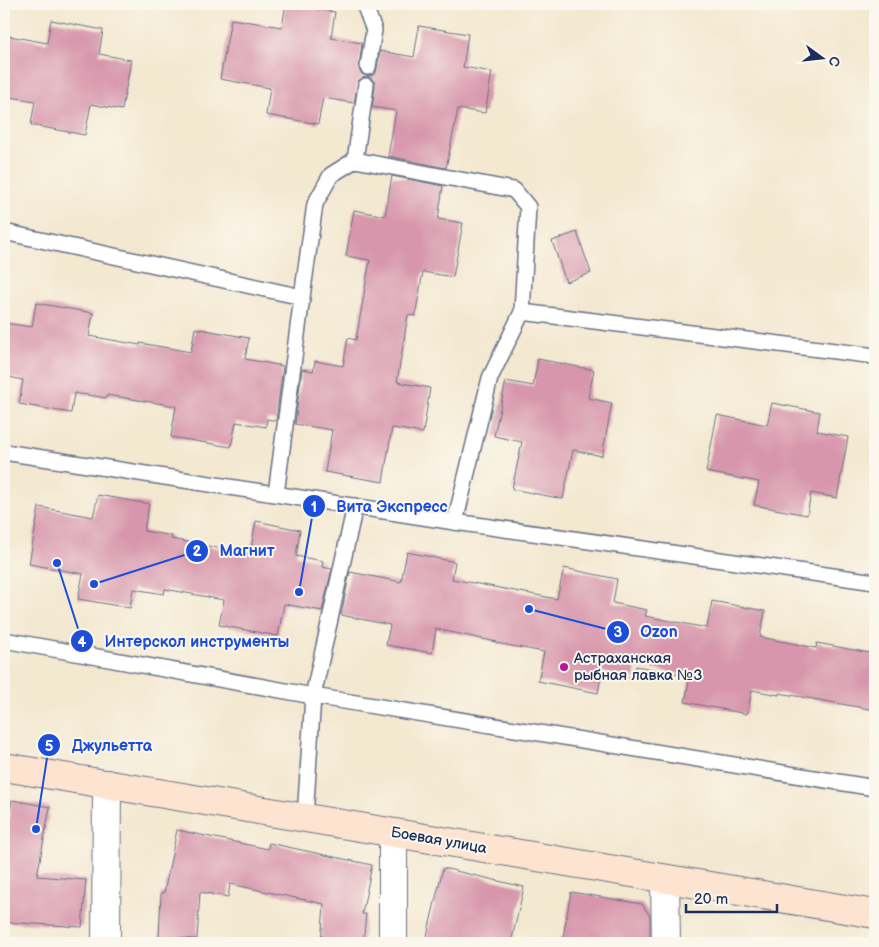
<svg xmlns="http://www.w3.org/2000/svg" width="879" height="947" font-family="'Balsamiq Sans',sans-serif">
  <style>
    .building { fill: #d796ac }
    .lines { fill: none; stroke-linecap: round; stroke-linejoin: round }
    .service-casing { stroke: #677086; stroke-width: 18 }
    .minor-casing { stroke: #677086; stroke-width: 30 }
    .secondary-casing { stroke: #677086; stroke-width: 30 }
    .service { stroke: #fff; stroke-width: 15 }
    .minor { stroke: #fff; stroke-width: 28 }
    .secondary { stroke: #fde4d0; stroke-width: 28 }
    .poi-dot { fill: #b5179e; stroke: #fbf7ec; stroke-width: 2 }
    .labels { text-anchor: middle; stroke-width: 4; stroke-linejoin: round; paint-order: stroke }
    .poi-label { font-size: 15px; fill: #1b2f5e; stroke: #fbf7ec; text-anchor: start }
    .street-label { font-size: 15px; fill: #1b2f5e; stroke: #fbf7ec }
    .leader { fill: none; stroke: #1d4ed8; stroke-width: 2 }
    .callout-dot { fill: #1d4ed8; stroke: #fbf7ec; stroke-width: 2 }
    .mark-label { font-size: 15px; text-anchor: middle; font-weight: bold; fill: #fff }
    .callout-label { font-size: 16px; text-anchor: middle; font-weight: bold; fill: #1d4ed8; stroke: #fbf7ec; stroke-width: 4; stroke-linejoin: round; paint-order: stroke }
  </style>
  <rect width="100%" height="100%" fill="#fbf7ec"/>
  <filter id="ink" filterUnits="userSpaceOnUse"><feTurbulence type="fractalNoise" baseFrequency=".02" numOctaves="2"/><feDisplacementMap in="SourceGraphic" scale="10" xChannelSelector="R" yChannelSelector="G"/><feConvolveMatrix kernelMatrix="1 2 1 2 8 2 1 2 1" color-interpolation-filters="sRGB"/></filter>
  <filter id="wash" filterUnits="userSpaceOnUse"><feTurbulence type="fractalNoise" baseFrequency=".0096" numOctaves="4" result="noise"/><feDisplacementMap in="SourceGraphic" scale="20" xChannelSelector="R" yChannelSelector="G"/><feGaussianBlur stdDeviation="1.12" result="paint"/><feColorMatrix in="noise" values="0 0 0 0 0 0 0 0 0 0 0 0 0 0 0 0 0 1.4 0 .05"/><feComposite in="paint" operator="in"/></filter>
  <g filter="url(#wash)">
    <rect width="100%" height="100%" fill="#f3e8d0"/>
    <g id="blocks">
      <g class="building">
        <polygon points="286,4 335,12 331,38 362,43 359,66 359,70 362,74 366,76 372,76 376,73 380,51 414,57 419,26 468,34 463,67 492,72 485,113 458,109 446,168 388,156 396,111 372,107 375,87 375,83 372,79 368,77 362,78 358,81 354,103 323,98 318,124 266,115 270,88 220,79 231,19 282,27"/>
        <polygon points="51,20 103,30 99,54 131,60 122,110 91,104 85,135 31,125 35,101 4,96 4,35 47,43"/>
        <polygon points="392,176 443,186 438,219 463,223 453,277 423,272 415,316 408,315 397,382 430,388 423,433 392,428 383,482 325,472 332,430 295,424 302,369 313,371 315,361 343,366 348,338 356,340 370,260 346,256 354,210 385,216"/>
        <polygon points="577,232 591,273 566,282 552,241"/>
        <polygon points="36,303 93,313 89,336 140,345 140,343 191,352 195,328 249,338 245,359 283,366 276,421 267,419 266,427 236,422 231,447 171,437 176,406 107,395 107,398 74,393 71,413 19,404 23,380 4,376 4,323 32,327"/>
        <polygon points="538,359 594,370 588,398 612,403 602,456 573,450 563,499 512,489 522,442 494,436 506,381 533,386"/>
        <polygon points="772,403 820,412 817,431 848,437 837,498 811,493 807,515 754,505 759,482 706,472 717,415 767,425"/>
        <polygon points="98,495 149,504 144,531 172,536 171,539 250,554 256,521 300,530 296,556 323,561 322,567 332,569 322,611 284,604 278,636 219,625 224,600 165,589 164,594 133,589 130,608 78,599 83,574 29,564 39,507 93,517"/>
        <polygon points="407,552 455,562 452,579 557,599 564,568 617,579 613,603 647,610 645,616 707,628 712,601 765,611 760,637 816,648 817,643 875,654 875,710 779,693 779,695 752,690 747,714 685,702 690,676 636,666 634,678 602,672 598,693 538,681 544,652 496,643 497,642 436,629 432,653 386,645 390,625 341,615 350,572 401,582"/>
        <polygon points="12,800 50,807 37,876 86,880 82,927 4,922 4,845"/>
        <polygon points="177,830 268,849 269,843 372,865 362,914 366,914 363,943 321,943 324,904 230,884 228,897 200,892 197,939 159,937 161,893 164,893"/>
        <polygon points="443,868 524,887 511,943 439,943 426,940"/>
        <polygon points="571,892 642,904 650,916 650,943 562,943"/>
      </g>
    </g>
  </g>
  <g filter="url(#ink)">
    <use href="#blocks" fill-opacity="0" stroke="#677086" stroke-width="1"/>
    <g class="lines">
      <defs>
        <g id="service">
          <polyline points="364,4 374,30 368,67"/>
          <polyline points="355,160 366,86"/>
          <polyline points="4,232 302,297 315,204 331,175 355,160 514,190 528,207 522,312 490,378 455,522"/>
          <polyline points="522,312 875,356"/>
          <polyline points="4,452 455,522 875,582"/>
          <polyline points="276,494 302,297"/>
          <polyline points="4,640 313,696 875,788"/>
          <polyline points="305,818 313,696 355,506"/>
        </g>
        <g id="minor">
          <polyline points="665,879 666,943"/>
          <polyline points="106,943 107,784"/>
          <polyline points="393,943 393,833"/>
        </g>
        <polyline id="secondary" points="4,767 875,914"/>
      </defs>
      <use href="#service" class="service-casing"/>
      <use href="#minor" class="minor-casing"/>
      <use href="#secondary" class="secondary-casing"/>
      <use href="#service" class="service"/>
      <use href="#minor" class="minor"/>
      <use href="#secondary" class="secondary"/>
    </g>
  </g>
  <circle class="poi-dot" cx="564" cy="667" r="5"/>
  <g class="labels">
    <g class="poi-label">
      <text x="574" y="663">Астраханская<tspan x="574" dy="17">рыбная лавка №3</tspan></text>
    </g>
    <g class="street-label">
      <text transform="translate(439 840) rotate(10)" y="5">Боевая улица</text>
    </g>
  </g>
  <path class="leader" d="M299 592L314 506M94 584L197 551M529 609L618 632M57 563L82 641M36 829L49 745"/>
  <g class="callout-dot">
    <circle cx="299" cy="592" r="5"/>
    <circle cx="94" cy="584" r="5"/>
    <circle cx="529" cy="609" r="5"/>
    <circle cx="57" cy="563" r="5"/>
    <circle cx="36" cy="829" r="5"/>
    <circle cx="314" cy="506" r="12"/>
    <circle cx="197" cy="551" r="12"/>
    <circle cx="618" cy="632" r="12"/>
    <circle cx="82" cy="641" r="12"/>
    <circle cx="49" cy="745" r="12"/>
  </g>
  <g class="mark-label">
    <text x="314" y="512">1</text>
    <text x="197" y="556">2</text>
    <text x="618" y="637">3</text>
    <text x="82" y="647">4</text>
    <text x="49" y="751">5</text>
  </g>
  <g class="callout-label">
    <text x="392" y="512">Вита Экспресс</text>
    <text x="247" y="556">Магнит</text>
    <text x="659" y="637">Ozon</text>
    <text x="197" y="647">Интерскол инструменты</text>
    <text x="112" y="751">Джульетта</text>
  </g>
  <rect width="879" height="947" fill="none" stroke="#fbf7ec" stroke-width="20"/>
  <g transform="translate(822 58) rotate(105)" stroke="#fbf7ec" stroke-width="4" paint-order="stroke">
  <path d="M0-4L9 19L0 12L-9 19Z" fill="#1b2f5e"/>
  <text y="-8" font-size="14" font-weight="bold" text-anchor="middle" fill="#1b2f5e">С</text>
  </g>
  <path d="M686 904v8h91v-8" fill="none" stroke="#1b2f5e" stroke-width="2.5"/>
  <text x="694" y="904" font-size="15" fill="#1b2f5e" stroke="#fbf7ec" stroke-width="4" paint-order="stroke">20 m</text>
</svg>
